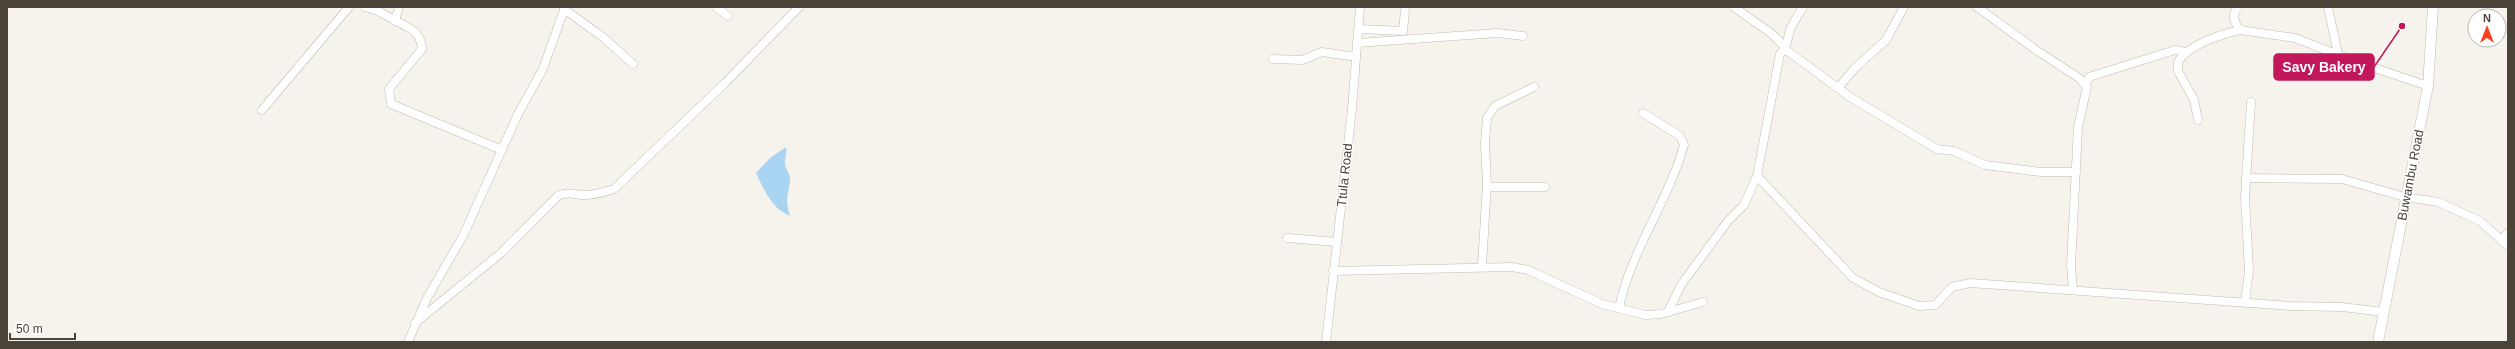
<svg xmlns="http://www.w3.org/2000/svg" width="2515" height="349" font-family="Arial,sans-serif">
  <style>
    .water { fill: #a9d4f2 }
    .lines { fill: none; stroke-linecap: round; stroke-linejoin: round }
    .minor-casing { stroke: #c2bbae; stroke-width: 9 }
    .tertiary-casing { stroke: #c2bbae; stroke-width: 11 }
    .minor { stroke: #fff; stroke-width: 8 }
    .tertiary { stroke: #fff; stroke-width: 10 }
    .labels { text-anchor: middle; stroke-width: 3; stroke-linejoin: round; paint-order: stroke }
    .street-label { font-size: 13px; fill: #4b4439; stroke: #fff }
    .leader { fill: none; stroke: #c2185b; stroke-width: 1.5 }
    .callout-dot { fill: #c2185b; stroke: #fff; stroke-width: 1.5 }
    .callout { fill: #c2185b; stroke: #c2185b; stroke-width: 1.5 }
    .callout-label { font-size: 14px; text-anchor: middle; font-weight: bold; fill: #fff }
  </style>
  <rect width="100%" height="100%" fill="#f6f3ec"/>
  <path class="water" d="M786,147c1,7 -1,9 -1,15 -1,6 6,12 5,18 -2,16 -5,20 0,36 -18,-7 -26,-26 -34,-43l14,-15z"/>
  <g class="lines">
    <defs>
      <g id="minor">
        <path d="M365,7c13,2 19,8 31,14 14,7 25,11 26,28l-33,40 2,15 111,46"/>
        <polyline points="716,7 728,16"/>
        <polyline points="1734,7 1772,34 1784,46"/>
        <polyline points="1977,7 2036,50 2079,78 2087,87 2078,127 2071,266 2073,289"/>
        <path d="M2238,7c-7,8 -4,15 2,23l55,8 59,23 74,25"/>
        <polyline points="2328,7 2338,54"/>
        <polyline points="564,9 604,38 633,64"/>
        <polyline points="395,21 399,7"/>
        <polyline points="1359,29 1403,31 1405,11"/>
        <polyline points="1357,43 1498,33 1523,36"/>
        <polyline points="1785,49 1850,97 1937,149 1954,151 1985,165 2041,172 2076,172"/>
        <polyline points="1273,59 1302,60 1322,52 1349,56 1356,55"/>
        <polyline points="2086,84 2089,77 2175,50 2186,52"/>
        <polyline points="1838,88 1855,68 1886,40 1904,7"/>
        <polyline points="262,110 349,7"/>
        <path d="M2198,120l-4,-20 -16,-29v-9c9,-17 44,-28 62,-32"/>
        <polyline points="1757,176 1853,278 1879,292 1919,306 1935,305 1952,287 1970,283 2290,306 2342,307 2384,312"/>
        <polyline points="2246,178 2342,179 2405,197 2438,202 2480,221 2508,246"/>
        <polyline points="1487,187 1545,187"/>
        <polyline points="1287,238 1337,242"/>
        <polyline points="2501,239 2508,233"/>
        <polyline points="1482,266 1487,184 1485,143 1487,118 1495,106 1534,87"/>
        <polyline points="1333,271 1512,267 1528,270 1602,304 1645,315 1661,314 1703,302"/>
        <polyline points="2250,303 2245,301 2249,271 2245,196 2251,102"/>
        <path d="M1619,308c12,-58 49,-106 65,-163l-4,-9 -37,-23"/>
        <polyline points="1668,312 1681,285 1728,221 1744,205 1757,176 1780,54 1785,49 1791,27 1803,7"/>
        <path d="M415,323l85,-69 59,-59c9,-3 14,-1 23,0 11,1 22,-3 32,-6l111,-106 74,-76"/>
        <polyline points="408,342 427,298 463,236 518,114 543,69 565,7"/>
        <polyline points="1326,342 1352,109 1360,7"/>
      </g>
      <polyline id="tertiary" points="2378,342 2428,86 2433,7"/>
    </defs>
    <use href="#minor" class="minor-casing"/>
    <use href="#tertiary" class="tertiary-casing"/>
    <use href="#minor" class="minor"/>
    <use href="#tertiary" class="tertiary"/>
  </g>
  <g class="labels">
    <g class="street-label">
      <text transform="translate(1344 175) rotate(-84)" y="5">Ttula Road</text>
      <text transform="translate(2410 175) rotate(-79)" y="5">Buwambu Road</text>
    </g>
  </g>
  <path class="leader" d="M2402 26L2374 67"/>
  <circle class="callout-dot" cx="2402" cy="26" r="4"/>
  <rect class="callout" x="2274" y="54" width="100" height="26" rx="4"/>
  <g class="callout-label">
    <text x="2324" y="72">Savy Bakery</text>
  </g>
  <rect width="2515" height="349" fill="none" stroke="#4b4439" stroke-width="16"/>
  <g transform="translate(2487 28)"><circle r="19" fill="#ffffff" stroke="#b7b4b0"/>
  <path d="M0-3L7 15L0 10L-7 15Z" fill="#fc3f1d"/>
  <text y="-6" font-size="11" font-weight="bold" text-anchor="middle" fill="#4b4439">N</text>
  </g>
  <path d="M10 333v6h65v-6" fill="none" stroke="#4b4439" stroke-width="2"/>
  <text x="16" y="333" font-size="12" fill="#4b4439" stroke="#ffffff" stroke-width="3" paint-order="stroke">50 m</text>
</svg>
